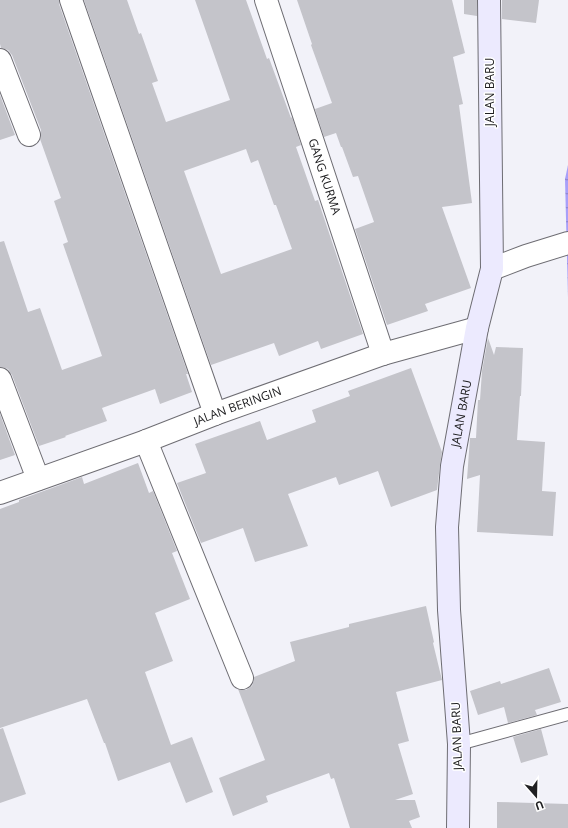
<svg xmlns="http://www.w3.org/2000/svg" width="568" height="828" font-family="'Open Sans',sans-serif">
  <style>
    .water { fill: url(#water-ripples) }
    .building { fill: #c4c4ca; fill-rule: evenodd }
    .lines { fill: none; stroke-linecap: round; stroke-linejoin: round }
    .service-casing { stroke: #6e6d73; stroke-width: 14 }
    .minor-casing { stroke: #6e6d73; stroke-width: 24 }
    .tertiary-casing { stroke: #6e6d73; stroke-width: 24 }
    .secondary-casing { stroke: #6e6d73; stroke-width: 24 }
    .service { stroke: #fff; stroke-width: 12 }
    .minor { stroke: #fff; stroke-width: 22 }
    .tertiary { stroke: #fff; stroke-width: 22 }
    .secondary { stroke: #eceafe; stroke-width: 22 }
    .labels { text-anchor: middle; stroke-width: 3; stroke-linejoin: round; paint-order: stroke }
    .street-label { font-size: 12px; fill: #202022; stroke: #fff }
  </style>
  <defs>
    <pattern id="water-ripples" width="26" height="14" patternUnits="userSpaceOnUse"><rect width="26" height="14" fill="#a89ff9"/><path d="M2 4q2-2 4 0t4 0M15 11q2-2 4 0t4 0" fill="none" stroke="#8881c9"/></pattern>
  </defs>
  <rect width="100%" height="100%" fill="#f2f2f9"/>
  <polygon class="water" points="568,165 568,298 565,179"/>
  <g class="building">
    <polygon points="0,0 59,0 59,4 188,374 186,374 192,392 160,404 155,389 102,408 107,421 65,436 66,437 39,446 12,375 8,369 2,367 0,367 0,242 4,241 28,312 40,308 62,370 102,356 63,244 68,242 54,201 61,198 40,139 41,137 41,130 12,55 8,50 1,48 0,44"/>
    <path d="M84,0h43l12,34 2,-1 17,48 -6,2 14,39 64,-22 -35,-100h51l21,59 2,-1 22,60 1,-1 9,28 -5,2 19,54 3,-1 45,134 -42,15 -3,-8 -39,15 -5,-13 -63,22zM246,149l5,14 7,-3 16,45h2l16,44 -71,25 -37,-103z"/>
    <polygon points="297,0 452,0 465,53 453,57 463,104 459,105 472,203 442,207 471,288 425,304 428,311 387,325 355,229 374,222 358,176 353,177 342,147 341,147 336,133 324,137 315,109 332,103 311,45 312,44"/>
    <polygon points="464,0 477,0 477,16 464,14"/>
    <polygon points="502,0 539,0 536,23 502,19"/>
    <polygon points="0,95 15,135 0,140"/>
    <polygon points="488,338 494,355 496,347 523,348 521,396 520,396 517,440 545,442 542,491 556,492 553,536 477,532 480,475 467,479 470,438 476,438 478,400 480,400 482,371"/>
    <polygon points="411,368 442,452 440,465 437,490 391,507 378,471 339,485 336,477 288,494 308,546 255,562 243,528 201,543 177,483 206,473 195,444 260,421 267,440 316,422 312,410 350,396 348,391"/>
    <polygon points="0,414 15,455 0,460"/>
    <polygon points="138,463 149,493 153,491 177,551 172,553 190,599 155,613 173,661 145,672 171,745 192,737 213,792 186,803 170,762 118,781 105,743 104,743 87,699 0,728 0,509 19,502 19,500 82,477 84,484"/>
    <polygon points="426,606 434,642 433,643 442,680 396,692 409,741 398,744 413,794 395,800 415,800 420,817 409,821 412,828 350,828 334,778 331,779 329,773 266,796 268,802 233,816 219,778 265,760 238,689 241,690 246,690 252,686 254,680 254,677 295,661 290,642 349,627 349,624"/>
    <polygon points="549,668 561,702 535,710 537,715 508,723 504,707 478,715 470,691 500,681 501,684"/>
    <polygon points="3,728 26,794 0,803 0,729"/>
    <polygon points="541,729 548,755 521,763 513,737"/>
    <polygon points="497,802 568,804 568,828 497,828"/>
  </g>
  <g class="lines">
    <defs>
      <polyline id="service" points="459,744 568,714"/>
      <g id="minor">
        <polyline points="71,0 215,414"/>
        <path id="s1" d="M266,0l117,354"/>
        <polyline points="0,60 29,135"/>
        <polyline points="0,379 38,479"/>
        <polyline points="146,441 242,678"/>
      </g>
      <g id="tertiary">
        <polyline points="492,269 526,256 568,243"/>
        <path id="s2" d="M0,493l146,-52 69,-27 168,-60 94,-26"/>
      </g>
      <g id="secondary">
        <path id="s3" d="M458,828l1,-84 -10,-134 -2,-83 5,-61 25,-138 15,-59 -3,-269"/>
      </g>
    </defs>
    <use href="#service" class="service-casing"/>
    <use href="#minor" class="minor-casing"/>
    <use href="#tertiary" class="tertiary-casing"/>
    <use href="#secondary" class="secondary-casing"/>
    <use href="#service" class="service"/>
    <use href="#minor" class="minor"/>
    <use href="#tertiary" class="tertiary"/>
    <use href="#secondary" class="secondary"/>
  </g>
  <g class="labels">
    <g class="street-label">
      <text transform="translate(490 92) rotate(-90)" y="4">JALAN BARU</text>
      <text dy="4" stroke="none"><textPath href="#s1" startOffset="186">GANG KURMA</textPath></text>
      <text dy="4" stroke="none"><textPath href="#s2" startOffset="253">JALAN BERINGIN</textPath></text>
      <text dy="4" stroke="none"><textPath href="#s3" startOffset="416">JALAN BARU</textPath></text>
      <text transform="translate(457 736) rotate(-92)" y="4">JALAN BARU</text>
    </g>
  </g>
  <g transform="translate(536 796) rotate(160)" stroke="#ffffff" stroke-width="3" paint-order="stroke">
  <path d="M0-3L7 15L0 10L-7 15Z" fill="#202022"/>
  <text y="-6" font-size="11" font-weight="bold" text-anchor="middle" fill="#202022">U</text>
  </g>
</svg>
